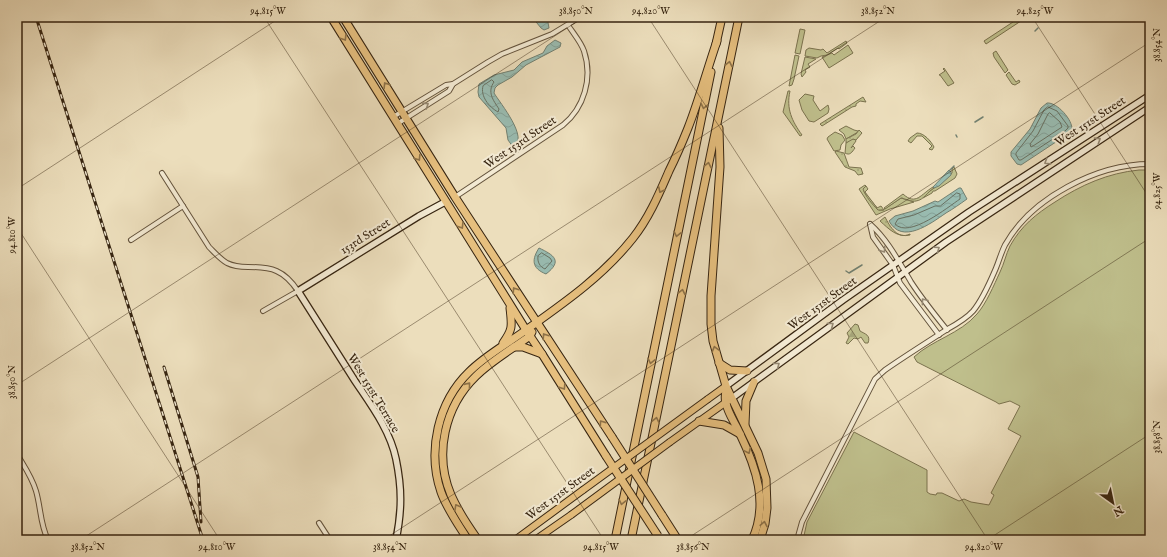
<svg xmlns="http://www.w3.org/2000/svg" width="1167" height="557" font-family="'IM FELL English',serif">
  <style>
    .grass { fill: #bfbf8c; stroke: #7b724e }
    .forest { fill: url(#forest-firs); stroke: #7b724e }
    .park { fill: url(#park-dots); stroke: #7b724e }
    .water { fill: url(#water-waves); stroke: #728071 }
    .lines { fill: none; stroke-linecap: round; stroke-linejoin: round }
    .shore { stroke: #687061; stroke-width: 1 }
    .stream { stroke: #728071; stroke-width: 1.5 }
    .street-casing { stroke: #64533c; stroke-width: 6 }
    .secondary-casing { stroke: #372511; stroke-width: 8 }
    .primary-casing { stroke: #372511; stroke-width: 8 }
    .highway-casing { stroke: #372511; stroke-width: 9 }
    .street { stroke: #f3ead3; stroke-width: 4 }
    .secondary { stroke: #f3ead3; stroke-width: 5.5 }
    .primary { stroke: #e6bf7e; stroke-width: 6 }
    .highway { stroke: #e6bf7e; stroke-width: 7 }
    .rail-casing { stroke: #372511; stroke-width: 3 }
    .rail { stroke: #f3ead3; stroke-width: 1.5; stroke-dasharray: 4.5; stroke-linecap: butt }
    .primary-bridge-casing { stroke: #372511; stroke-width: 8; stroke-linecap: butt }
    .highway-bridge-casing { stroke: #372511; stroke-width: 9; stroke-linecap: butt }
    .primary-bridge { stroke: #e6bf7e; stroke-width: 6 }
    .highway-bridge { stroke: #e6bf7e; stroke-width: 7 }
    .oneway { stroke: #8e7248 }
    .oneway2 { stroke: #958872 }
    .ticks { fill: none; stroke: #372511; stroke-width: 1; stroke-opacity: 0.45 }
    .labels { text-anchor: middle; stroke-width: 4; stroke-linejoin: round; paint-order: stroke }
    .street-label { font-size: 12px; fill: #372511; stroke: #f3ead3 }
    .neatline { fill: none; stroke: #372511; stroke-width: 1.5 }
    .ticks-label { font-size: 10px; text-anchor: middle; fill: #372511 }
  </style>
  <defs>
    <pattern id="forest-firs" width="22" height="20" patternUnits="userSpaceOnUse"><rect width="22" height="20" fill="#bfbf8c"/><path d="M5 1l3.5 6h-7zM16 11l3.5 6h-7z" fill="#a5a478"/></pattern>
    <pattern id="park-dots" width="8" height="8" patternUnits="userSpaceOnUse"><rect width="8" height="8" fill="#bfbf8c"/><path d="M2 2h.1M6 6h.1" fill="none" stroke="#a5a478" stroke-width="1.8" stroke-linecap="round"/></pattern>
    <pattern id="water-waves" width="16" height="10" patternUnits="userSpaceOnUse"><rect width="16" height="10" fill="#99bcb1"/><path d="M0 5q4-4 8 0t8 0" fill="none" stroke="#84a197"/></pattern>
  </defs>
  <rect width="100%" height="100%" fill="#ecdebc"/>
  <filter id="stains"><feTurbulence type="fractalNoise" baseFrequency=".005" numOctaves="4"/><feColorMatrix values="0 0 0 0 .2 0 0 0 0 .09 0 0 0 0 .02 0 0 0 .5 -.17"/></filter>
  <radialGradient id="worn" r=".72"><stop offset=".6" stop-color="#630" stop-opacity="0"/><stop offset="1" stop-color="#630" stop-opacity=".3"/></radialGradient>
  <g class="grass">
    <polygon points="1014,17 1027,17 986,44 984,41 1013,22"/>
    <polygon points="800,29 805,30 800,54 795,53"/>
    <polygon points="846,41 847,43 839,49 838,48 827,55 821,56 817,58 805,56 806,50 809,48 821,50 823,49 827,53"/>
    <polygon points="848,45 853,53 829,68 822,57 832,53 834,55"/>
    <polygon points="996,51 1008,70 1005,73 994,57 993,53"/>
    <polygon points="795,55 799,56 794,79 792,85 789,86"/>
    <polygon points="805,57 816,59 808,64 810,67 805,70 806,72 802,77 801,74"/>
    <polygon points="944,68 954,83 948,86 940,75 939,75 945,71 943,69"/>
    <polygon points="1009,72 1016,82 1019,80 1020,82 1015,85 1012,84 1006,75"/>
    <path d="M788,91h2c-4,18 2,30 12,44l-2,1 -17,-24z"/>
    <polygon points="805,94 814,96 813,100 820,111 828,105 829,109 828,113 814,122 809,121 802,110 799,100"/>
    <polygon points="846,126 854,130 858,131 858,132 846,139 844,134 839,130"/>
    <polygon points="835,132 842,135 845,140 841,145 840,150 834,151 827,139 828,137"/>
    <path d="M917,133c7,0 14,8 17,14l-2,3 -3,-1 3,-3 -10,-10h-5l-6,7 -3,-2 2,-3z"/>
    <path d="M851,139h4l1,2 -5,7 2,-2 2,2c-3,4 -5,8 -10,5l1,-10z"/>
    <path d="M954,167l3,7 -2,4 -20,13h-2l-1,2 -9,5v-1c9,-9 21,-14 29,-24v-4z"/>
    <path d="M1139,170h11v370h-347l4,-18 47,-90 73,38v22l3,2 6,1 1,-2h5l17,8 5,-2 7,3 18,3 5,-10 -3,-2 30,-57 -13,-7 12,-23 -10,-5 -11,3 -3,-2 -79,-40 -3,-5c18,-17 46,-23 63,-43 9,-10 17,-29 23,-42 4,-8 6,-18 10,-26 11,-20 26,-32 45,-44 26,-17 53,-29 84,-32z"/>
    <polygon points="865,185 866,186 864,192 879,210 883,210 901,198 914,202 890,209 876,215 859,189"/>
  </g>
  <path class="forest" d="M855,324l3,1 2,6c5,3 11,4 8,12h-3l-4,-6 -3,2 -4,-1 -6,6 -2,-1 3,-6 -2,-4z"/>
  <g class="park">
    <polygon points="863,97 866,102 860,101 856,104 856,106 852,107 822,126 820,124"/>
    <polygon points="859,130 862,133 856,140 853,139 846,143 846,139 856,134"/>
    <polygon points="836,151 844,153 849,167 861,168 863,174 858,175 855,171 845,167 835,152"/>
    <path d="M866,186l2,3 -3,3 12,16 4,-2 3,4h-6c-6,-6 -12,-13 -15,-21z"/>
    <path d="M933,187l1,1c-7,4 -10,12 -18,13 -4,1 -10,-2 -15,-3l-16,11 -1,-1 19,-14c13,12 18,0 30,-7z"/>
    <path d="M885,217c5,10 13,23 25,17v1c-13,3 -21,-6 -30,-14z"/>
  </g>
  <g class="water">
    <polygon points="532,17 547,17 549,28 544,30 541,28"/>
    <path d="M555,40l6,3 -1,4 -34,18 -14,12 -14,8 -3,3 -1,5c6,10 36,46 19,54l-5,-7 -2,-12 -27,-31 -1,-5 1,-8 15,-9 20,-5 8,-8 21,-9 4,-7z"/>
    <path d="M1047,103c10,-1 26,17 25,27l-4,4 -47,31 -4,-1 -6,-8v-4l19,-23 11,-21z"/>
    <polygon points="949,170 951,172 951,175 939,186 934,188 933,187"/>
    <path d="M959,188h2l6,11c-7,5 -14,10 -21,14 -16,11 -44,32 -57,8l6,-5 18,-5 22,-10 3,1z"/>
    <path d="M539,248c15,7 24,13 7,26 -15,-6 -14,-15 -7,-26z"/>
  </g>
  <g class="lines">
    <g class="shore">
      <path d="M492,80l2,2c-7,10 -1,18 5,27l-1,3c-9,-5 -18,-16 -15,-26z"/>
      <polygon points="1048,107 1057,111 1068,126 1068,128 1065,131 1021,160 1019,160 1016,155 1016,153 1033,131 1044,110"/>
      <polygon points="1050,113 1060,122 1062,127 1033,146 1031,147 1030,144 1038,134 1048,114"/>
      <path d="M957,193l3,1v5c-12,8 -51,40 -65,25l3,-5 16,-4 21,-9h5z"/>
      <path d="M542,253l8,5 2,3 -7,8c-5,-2 -8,-7 -7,-13z"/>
    </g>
    <g class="stream">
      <polyline points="1035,31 1038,28"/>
      <polyline points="975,122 983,117"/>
      <polyline points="956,135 957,137"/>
      <polyline points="949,171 954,166"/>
      <polyline points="846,271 849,273 862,265"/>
    </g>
    <defs>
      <g id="street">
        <polyline points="393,117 446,85 453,84"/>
        <polyline points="397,124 449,91 453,84 488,62 502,54 552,34 580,17"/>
        <path d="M162,173l47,74c6,6 11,12 18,16 6,3 15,4 21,4 24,0 36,3 50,24l-35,20"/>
        <path d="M455,197l108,-72c21,-17 30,-47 21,-74 -3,-9 -11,-18 -16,-26"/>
        <polyline points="870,224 873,237 893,265 900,283 939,335"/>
        <path d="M870,224c18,16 29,38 41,58 11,17 24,33 36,48"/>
        <polyline points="131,240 183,206"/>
        <path d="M17,454c7,12 15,23 19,37 5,17 4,33 12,49"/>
        <polyline points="319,523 330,540"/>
        <path d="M797,540l5,-18 73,-143 10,-9c20,-14 41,-27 61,-40 9,-5 20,-11 27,-19 10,-12 17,-29 23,-43 3,-7 5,-15 9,-23 26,-47 92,-81 145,-81"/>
      </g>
      <g id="secondary">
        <polyline points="726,386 843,300 969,212 1150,95"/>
        <polyline points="732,398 946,242 1150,107"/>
        <path d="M396,540c6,-30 6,-52 0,-81 -6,-29 -25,-54 -41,-78 -19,-30 -38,-60 -57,-90l121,-75 26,-14"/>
      </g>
      <g id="primary">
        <polyline points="708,399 726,386"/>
        <polyline points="670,442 729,400"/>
        <polyline points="515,540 583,490"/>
        <polyline points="535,540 571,515"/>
      </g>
      <g id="highway">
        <polyline points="331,17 526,330 542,354 606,456"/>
        <polyline points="343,17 455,197 612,437"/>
        <polyline points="716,44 722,17"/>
        <polyline points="719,128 720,167 711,296 711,324 713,341 726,386 758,453 766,479 767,508 765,524 760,540"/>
        <path d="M503,343c10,-14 9,-17 7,-35"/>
        <polyline points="514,347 523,347 542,354"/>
        <polyline points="719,363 730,370 747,371"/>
        <path d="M726,388c0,5 -2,11 0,15 2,11 10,21 14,31 16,33 29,70 12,106"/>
        <polyline points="699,421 724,425 740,434"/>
        <polyline points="745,424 746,401 754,382"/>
        <polyline points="662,515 678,540"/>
        <path d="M468,540c-10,-16 -21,-31 -27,-48 -14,-41 -3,-90 28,-120 17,-17 38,-28 57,-42 38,-27 77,-54 107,-92 16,-20 26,-44 36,-67 7,-14 13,-28 19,-43 11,-28 19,-58 29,-87"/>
        <path d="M478,540c-10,-14 -20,-29 -27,-45 -17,-40 -7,-88 25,-119 15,-15 36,-27 54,-40l2,-4"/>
        <polyline points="615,540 711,72"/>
        <polyline points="631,540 739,17"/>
      </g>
    </defs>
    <use href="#street" class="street-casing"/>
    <use href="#secondary" class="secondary-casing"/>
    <use href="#primary" class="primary-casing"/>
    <use href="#highway" class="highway-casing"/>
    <use href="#street" class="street"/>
    <use href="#secondary" class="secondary"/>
    <use href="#primary" class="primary"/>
    <use href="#highway" class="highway"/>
    <defs>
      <g id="rail">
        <polyline points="36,17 203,540"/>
        <polyline points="164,367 198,477 201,522"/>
      </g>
    </defs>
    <use href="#rail" class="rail-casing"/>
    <use href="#rail" class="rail"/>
    <defs>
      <g id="primary-bridge">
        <polyline points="583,490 708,399"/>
        <polyline points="571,515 670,442"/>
      </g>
      <g id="highway-bridge">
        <polyline points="612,437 662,515"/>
        <polyline points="606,456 658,536"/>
      </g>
    </defs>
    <use href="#primary-bridge" class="primary-bridge-casing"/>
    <use href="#highway-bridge" class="highway-bridge-casing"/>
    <use href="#primary-bridge" class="primary-bridge"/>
    <use href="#highway-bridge" class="highway-bridge"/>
  </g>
  <defs><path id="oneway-chevron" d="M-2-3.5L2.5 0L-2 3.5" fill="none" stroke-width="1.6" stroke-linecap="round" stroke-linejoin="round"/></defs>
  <g class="oneway">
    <use href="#oneway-chevron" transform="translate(344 38) rotate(58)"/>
    <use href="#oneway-chevron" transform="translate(729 64) rotate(-78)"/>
    <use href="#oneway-chevron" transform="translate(386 85) rotate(-122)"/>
    <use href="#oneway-chevron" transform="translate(704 106) rotate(102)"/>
    <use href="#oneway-chevron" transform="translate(418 158) rotate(58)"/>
    <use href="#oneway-chevron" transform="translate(708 165) rotate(-78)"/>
    <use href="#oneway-chevron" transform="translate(661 190) rotate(115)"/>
    <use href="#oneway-chevron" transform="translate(461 226) rotate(58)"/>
    <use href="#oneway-chevron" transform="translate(677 234) rotate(102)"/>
    <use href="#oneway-chevron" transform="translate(515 290) rotate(-123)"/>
    <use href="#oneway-chevron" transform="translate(682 292) rotate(-78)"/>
    <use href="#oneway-chevron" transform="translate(545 336) rotate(-123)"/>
    <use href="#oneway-chevron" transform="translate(715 349) rotate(-105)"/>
    <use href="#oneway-chevron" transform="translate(651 361) rotate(102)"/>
    <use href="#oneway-chevron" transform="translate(468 385) rotate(-51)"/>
    <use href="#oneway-chevron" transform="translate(563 387) rotate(58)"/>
    <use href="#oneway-chevron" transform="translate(656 420) rotate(-78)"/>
    <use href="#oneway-chevron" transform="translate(602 423) rotate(-125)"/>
    <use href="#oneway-chevron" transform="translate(748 451) rotate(66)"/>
    <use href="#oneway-chevron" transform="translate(622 502) rotate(102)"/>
    <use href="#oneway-chevron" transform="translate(457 507) rotate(-119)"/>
    <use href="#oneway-chevron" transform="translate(764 524) rotate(-79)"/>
  </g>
  <g class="oneway2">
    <use href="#oneway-chevron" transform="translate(426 105) rotate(-33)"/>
    <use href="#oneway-chevron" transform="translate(1098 140) rotate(-33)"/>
    <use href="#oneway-chevron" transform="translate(1047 162) rotate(148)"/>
    <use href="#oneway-chevron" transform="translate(937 249) rotate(-35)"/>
    <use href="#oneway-chevron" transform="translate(883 250) rotate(56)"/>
    <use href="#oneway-chevron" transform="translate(924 301) rotate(-127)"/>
    <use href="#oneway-chevron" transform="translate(831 325) rotate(-37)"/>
    <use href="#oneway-chevron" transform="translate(777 365) rotate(-36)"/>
  </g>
  <path class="ticks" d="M264,17l340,523M648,17l340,523M1032,17l118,182M17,189l264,-172M17,227l203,313M17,385l567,-368M80,540l806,-523M383,540l767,-498M685,540l465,-302M987,540l163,-106"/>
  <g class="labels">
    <g class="street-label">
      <text transform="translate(1090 121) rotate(-33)" y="4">West 151st Street</text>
      <text transform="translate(520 142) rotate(-34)" y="4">West 153rd Street</text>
      <text transform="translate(365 236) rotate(-32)" y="4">153rd Street</text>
      <text transform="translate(822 303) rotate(-36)" y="4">West 151st Street</text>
      <text transform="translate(374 393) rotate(59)" y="4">West 151st Terrace</text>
      <text transform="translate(560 493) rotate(-36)" y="4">West 151st Street</text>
    </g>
  </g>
  <rect width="1167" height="557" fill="none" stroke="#ecdebc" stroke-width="44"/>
  <g transform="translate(1113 503) rotate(147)" stroke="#f3ead3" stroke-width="3" paint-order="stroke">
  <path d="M0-3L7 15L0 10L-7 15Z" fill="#372511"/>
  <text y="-6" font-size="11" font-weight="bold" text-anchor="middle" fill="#372511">N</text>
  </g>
  <rect x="22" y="22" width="1123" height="513" class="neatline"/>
  <g class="ticks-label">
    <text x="268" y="14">94.815°W</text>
    <text x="576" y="14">38.850°N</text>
    <text x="651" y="14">94.820°W</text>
    <text x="878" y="14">38.852°N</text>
    <text x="1035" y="14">94.825°W</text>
    <text transform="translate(1156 45) rotate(-90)" y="4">38.854°N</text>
    <text transform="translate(1156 191) rotate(-90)" y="4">94.825°W</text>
    <text transform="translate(11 235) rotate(-90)" y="4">94.810°W</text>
    <text transform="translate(11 382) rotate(-90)" y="4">38.850°N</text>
    <text transform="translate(1156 437) rotate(-90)" y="4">38.858°N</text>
    <text x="88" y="550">38.852°N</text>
    <text x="217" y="550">94.810°W</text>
    <text x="390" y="550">38.854°N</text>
    <text x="601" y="550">94.815°W</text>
    <text x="693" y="550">38.856°N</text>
    <text x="984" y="550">94.820°W</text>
  </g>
  <rect width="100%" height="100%" filter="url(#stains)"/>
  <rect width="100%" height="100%" fill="url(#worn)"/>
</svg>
